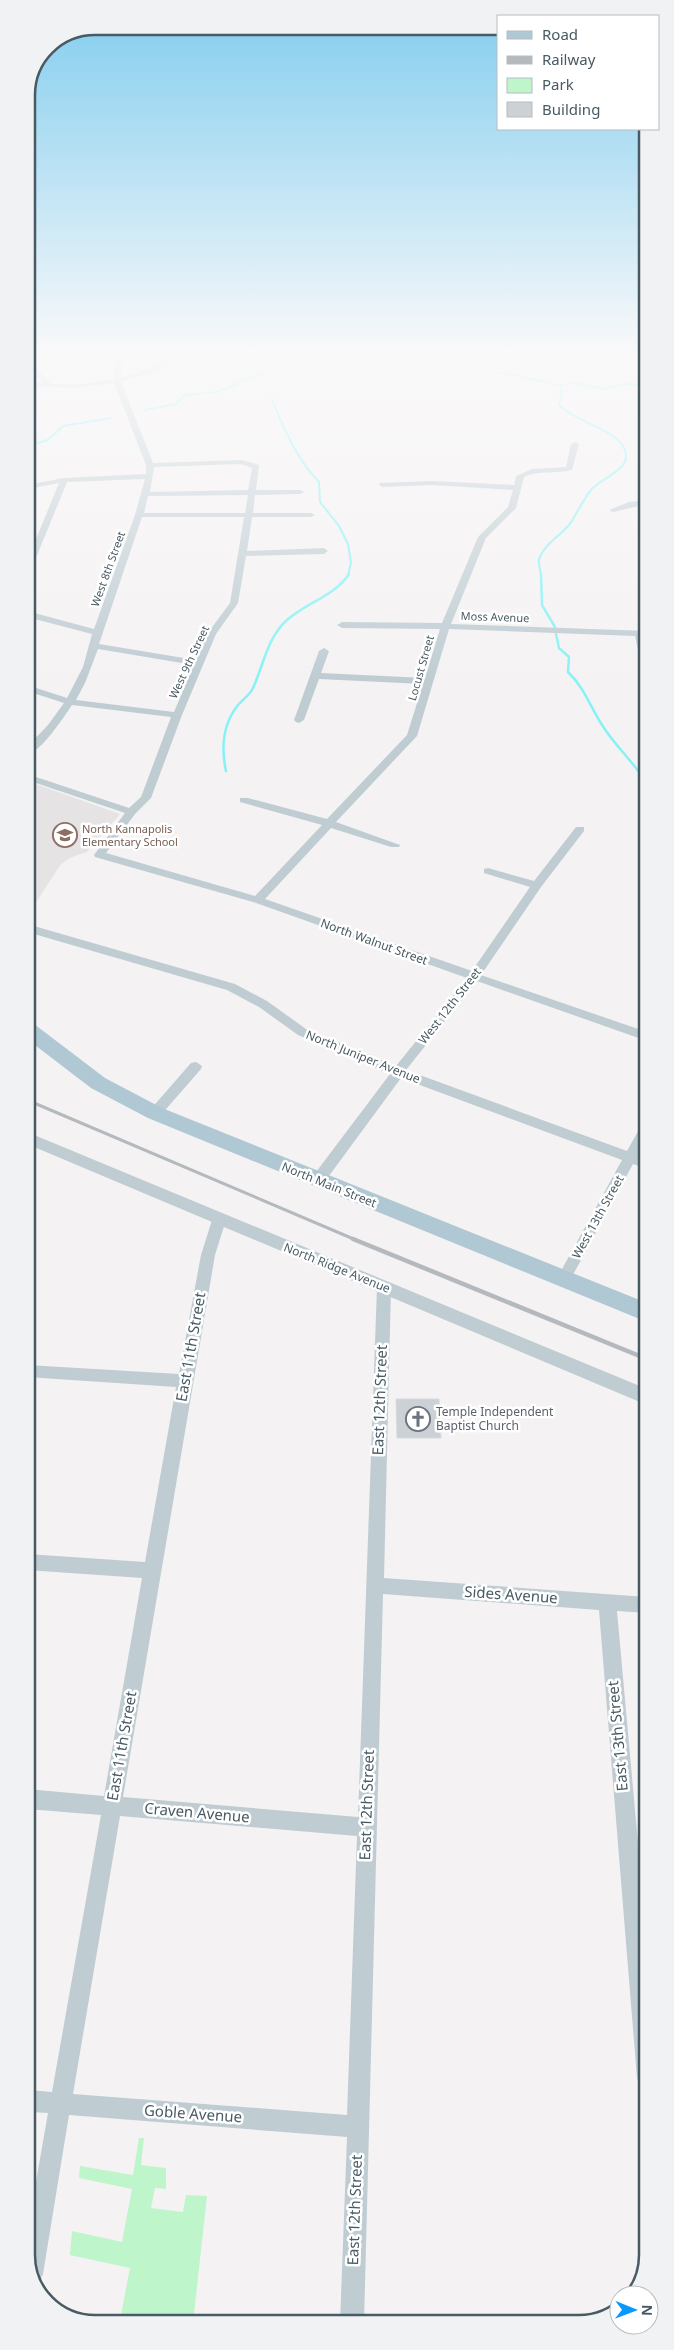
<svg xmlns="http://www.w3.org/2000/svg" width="674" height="2350" font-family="'Noto Sans',sans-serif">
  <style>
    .education { fill: #e6e3e5 }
    .green { fill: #bef5ca }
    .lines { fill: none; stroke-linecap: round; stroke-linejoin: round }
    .stream-far1 { stroke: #87f2f6; stroke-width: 2 }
    .stream { stroke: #87f2f6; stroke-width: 2.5 }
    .building { fill: #ccd1d5; stroke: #d6dade }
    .minor { fill: #bfcdd3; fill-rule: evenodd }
    .tertiary { fill: #bfcdd3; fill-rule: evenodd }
    .primary { fill: #b0c8d3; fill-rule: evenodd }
    .rail-far1 { stroke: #b4b9bd; stroke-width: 3 }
    .rail { stroke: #b4b9bd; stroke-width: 4.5 }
    .labels { text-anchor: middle; stroke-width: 5; stroke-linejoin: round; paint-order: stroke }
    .far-street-label { font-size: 11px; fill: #485a63; stroke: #fff }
    .far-education-label { font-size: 11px; fill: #785e54; stroke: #fff; text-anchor: start }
    .street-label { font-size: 12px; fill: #485a63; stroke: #fff }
    .worship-label { font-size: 12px; fill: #5b616d; stroke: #fff; text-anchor: start }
    .near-street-label { font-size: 15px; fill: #485a63; stroke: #fff }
    .rim { fill: none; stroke: #485a63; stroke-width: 2.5 }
  </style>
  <rect width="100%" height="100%" fill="#f5f2f3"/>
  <polygon class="education" points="27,781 120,814 87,852 72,857 61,864 27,916"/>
  <polygon class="green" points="139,2138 144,2138 141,2165 166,2168 166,2189 155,2188 151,2208 183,2212 186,2195 207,2196 193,2323 130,2323 120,2320 130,2268 70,2255 72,2231 122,2242 132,2189 79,2178 80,2166 133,2175"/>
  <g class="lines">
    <g class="stream-far1">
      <polyline points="407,350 434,365 516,375 558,385 576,383 604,389 624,384 647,385"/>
      <path d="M272,400c12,28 25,60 47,82l1,20 19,24 9,18 3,19 -3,12"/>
      <polyline points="145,410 176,404 185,395 217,392 265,372 275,363 305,350"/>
      <polyline points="26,446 48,440 63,426 111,418"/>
      <path d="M541,575c0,-4 -3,-10 -2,-15 3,-14 21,-24 30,-35 8,-11 13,-24 22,-35 10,-13 46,-21 32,-44 -9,-16 -48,-25 -64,-41l3,-13 -2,-7h-2"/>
    </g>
    <g class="stream">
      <polyline points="541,574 542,605 555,627"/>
      <path d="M556,634l3,14 10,9 -1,15c17,16 23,37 36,56 13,20 31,35 43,56"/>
      <path d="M226,771c-5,-23 -3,-47 12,-66 5,-6 12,-10 15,-17 11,-24 14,-50 34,-68 19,-17 49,-25 62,-46"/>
    </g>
  </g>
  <polygon class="building" points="396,1399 439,1399 441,1438 397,1438"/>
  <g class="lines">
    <g class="minor">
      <path d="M116,350h6l-1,28c23,-6 62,-28 82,-28l-43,20 -39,12 32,81 89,-3 17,5 -3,25h44l4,2 -4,2 -45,1 -2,18h58l4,2 -4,2h-59l-5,34 77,-3 4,3 -4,3 -78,2 -8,47 -22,31 -34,81 -31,83 -16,16 -29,39 149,43 67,-71 -82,-23v-4h8l79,21 80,-84 16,-51 -104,-5 -15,41 -5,3 -3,-1 -2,-2 25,-69 5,-3 5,3 -8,22 104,5 15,-49 -98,-1 -5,-3 5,-3 100,1 36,-86 30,-30 5,-17 -81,-5 -49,2 -4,-2 1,-2 52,-2 82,4 2,-9 16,-7 34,-2 5,-23 4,-2 4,2 -7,26c-16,4 -34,0 -48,7l-8,31 -30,30 -35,86 196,7v6h-3l3,11v24l-5,-3 -7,-33 -186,-7 -32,107 -81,86 64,23 -1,2h-8l-60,-19 -66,71 207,72 58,-84 -46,-14v-4l4,-1 46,13 42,-54h8v4l-43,56 -60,88 166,57v9l-170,-60 -71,89 221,81 15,-27 5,-2v17l-9,16 9,4v10l-14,-5 -65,120 -5,2 -5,-2 -2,-4 66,-120 -221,-82 -78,106h-10l-2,-4 2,-4 77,-102 -92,-39 -39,-28 -32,-17 -200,-58v-8l208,60 32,17 39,28 90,37 71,-88 -214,-76 -158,-45 -1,-2 31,-42 -98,-33v-6l102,34 12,-11 30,-80 -99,-12c-8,12 -31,47 -45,50v-8l21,-22 16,-22 -37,-12v-6l40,13 16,-31 9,-33 -65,-17v-6l67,18 41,-114 10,-36 -78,3 -36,88 -4,3v-12l32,-78 -32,6v-4l37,-7 82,-4v-9l-32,-82 -40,5 -48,-2v-4l18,1 -18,-20v-7l25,28h30l33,-5zM241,464l11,4 -4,22 -98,2 4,-25zM248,495l-3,18h-101l4,-17zM142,517h102l-14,86 -23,31 -11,26 -97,-16zM98,649l96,16 -20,47 -98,-12 9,-17z"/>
      <polygon points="449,350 455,350 455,352 450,353"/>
      <polygon points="480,350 486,350 487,360 483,360"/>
      <polygon points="647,500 647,504 613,512 609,510 629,502"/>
      <polygon points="196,1062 202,1066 201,1069 160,1116 150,1116 148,1113 150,1110 191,1063"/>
      <path d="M219,1215l5,1 2,4 -11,35 -92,542 235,20 19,-530 2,-4 5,-2 5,2 2,4 -7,291 263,19v16l-30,-2 31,343v135l-8,-3 -3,-8 -38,-468 -216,-16 -19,729h-24l7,-186 -278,-22 -26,159 -4,8 -3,1 -8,-15v-41l20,-114 -20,-1v-22l24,2 49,-277 -74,-6v-20l77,7 38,-218 -115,-8v-16l118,8 31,-175 -149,-10v-12l152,9 22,-119 11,-35 2,-4zM120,1816l237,20 -10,279 -274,-21z"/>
    </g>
    <polygon class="tertiary" points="27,1132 647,1389 647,1405 27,1144"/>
    <polygon class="primary" points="27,1023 34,1024 105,1078 162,1108 647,1303 647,1322 148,1118 91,1088 27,1039"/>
    <polyline class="rail-far1" points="27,1100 356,1240"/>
    <polyline class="rail" points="353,1239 647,1359"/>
  </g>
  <linearGradient id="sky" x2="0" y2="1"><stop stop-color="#81cdee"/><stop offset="0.52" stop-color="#faf9fa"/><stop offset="1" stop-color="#faf9fa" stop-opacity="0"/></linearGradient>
  <rect width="674" height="679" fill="url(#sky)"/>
  <defs>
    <symbol id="school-ring" viewBox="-11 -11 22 22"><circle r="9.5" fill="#fff" stroke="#8d6e63" stroke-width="1.5"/><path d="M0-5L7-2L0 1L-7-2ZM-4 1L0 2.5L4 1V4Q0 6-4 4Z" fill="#8d6e63"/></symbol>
    <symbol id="church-ring" viewBox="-11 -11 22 22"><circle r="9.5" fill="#fff" stroke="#6b7280" stroke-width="1.5"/><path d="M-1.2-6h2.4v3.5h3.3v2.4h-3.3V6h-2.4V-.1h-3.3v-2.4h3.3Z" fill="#6b7280"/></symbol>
  </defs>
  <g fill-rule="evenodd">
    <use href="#school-ring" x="51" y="821" width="28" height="28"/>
    <use href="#church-ring" x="404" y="1405" width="28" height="28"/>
  </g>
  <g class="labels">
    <g class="far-street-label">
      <text transform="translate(108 569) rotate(-70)" y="4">West 8th Street</text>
      <text transform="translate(495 617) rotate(2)" y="4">Moss Avenue</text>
      <text transform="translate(189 662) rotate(-65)" y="4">West 9th Street</text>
      <text transform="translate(421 668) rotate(-74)" y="4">Locust Street</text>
    </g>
    <g class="far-education-label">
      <text x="82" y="833">North Kannapolis<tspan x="82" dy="13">Elementary School</tspan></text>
    </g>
    <g class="street-label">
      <text transform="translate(374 942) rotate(20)" y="4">North Walnut Street</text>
      <text transform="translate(450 1006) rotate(-52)" y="4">West 12th Street</text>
      <text transform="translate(363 1057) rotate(22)" y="4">North Juniper Avenue</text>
      <text transform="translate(329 1185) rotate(22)" y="4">North Main Street</text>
      <text transform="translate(598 1217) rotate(-61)" y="4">West 13th Street</text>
      <text transform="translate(337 1268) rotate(22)" y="4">North Ridge Avenue</text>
    </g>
    <g class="worship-label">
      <text x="436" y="1416">Temple Independent<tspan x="436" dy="14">Baptist Church</tspan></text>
    </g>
    <g class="near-street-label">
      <text transform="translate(191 1347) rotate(-80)" y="5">East 11th Street</text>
      <text transform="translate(380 1400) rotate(-88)" y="5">East 12th Street</text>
      <text transform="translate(511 1595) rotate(4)" y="5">Sides Avenue</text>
      <text transform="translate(618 1736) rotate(-95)" y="5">East 13th Street</text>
      <text transform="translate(122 1746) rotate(-80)" y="5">East 11th Street</text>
      <text transform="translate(367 1805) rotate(-88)" y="5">East 12th Street</text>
      <text transform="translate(197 1813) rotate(5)" y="5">Craven Avenue</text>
      <text transform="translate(193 2114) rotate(4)" y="5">Goble Avenue</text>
      <text transform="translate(355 2210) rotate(-88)" y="5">East 12th Street</text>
    </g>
  </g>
  <path d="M0 0H674V2350H0ZM95 35H579A60 60 0 0 1 639 95V2255A60 60 0 0 1 579 2315H95A60 60 0 0 1 35 2255V95A60 60 0 0 1 95 35Z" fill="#f0f2f3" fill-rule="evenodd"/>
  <path class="rim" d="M95 35H579A60 60 0 0 1 639 95V2255A60 60 0 0 1 579 2315H95A60 60 0 0 1 35 2255V95A60 60 0 0 1 95 35Z"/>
  <rect x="497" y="15" width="162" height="115" fill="#ffffff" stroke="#b6bdc1"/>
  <rect x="507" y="31" width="25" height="8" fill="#b0c8d3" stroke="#b6bdc1"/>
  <text x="542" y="40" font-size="15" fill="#485a63">Road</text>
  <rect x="507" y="56" width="25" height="8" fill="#b4b9bd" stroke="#b6bdc1"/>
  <text x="542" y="65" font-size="15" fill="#485a63">Railway</text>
  <rect x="507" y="78" width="25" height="15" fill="#bef5ca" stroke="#b6bdc1"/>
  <text x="542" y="90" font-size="15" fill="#485a63">Park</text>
  <rect x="507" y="102" width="25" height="15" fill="#ccd1d5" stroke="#b6bdc1"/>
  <text x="542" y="115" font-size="15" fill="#485a63">Building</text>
  <g transform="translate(634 2310) rotate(91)"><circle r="24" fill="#ffffff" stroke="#b6bdc1"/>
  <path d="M0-4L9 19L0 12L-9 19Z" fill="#0799fb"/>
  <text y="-8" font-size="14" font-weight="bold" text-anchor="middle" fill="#485a63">N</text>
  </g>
</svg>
